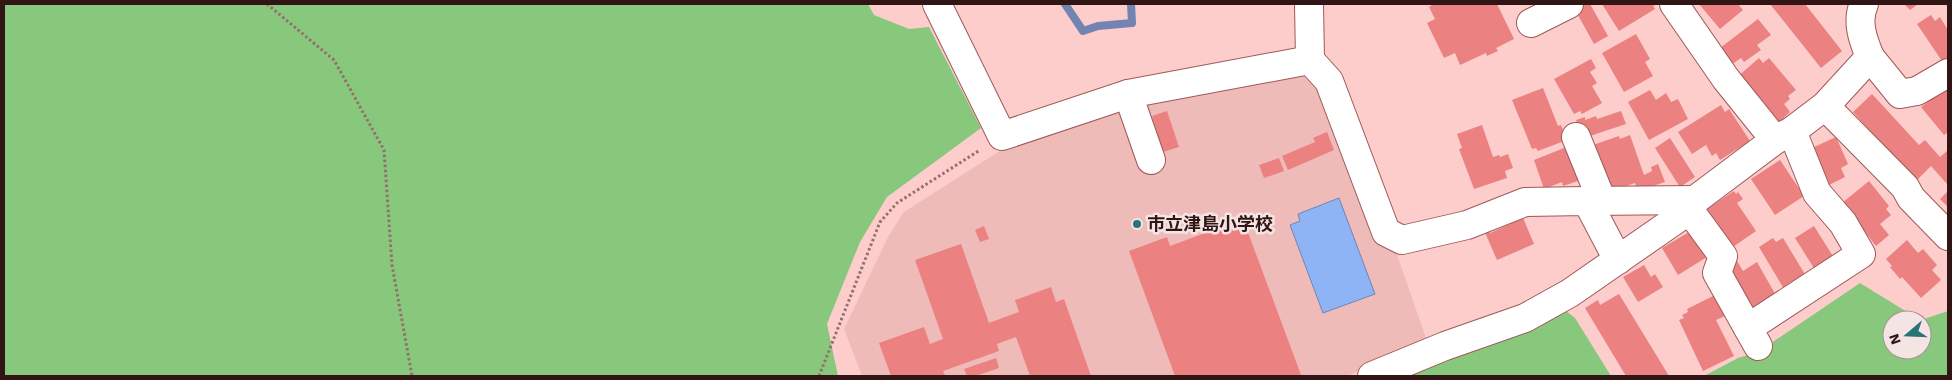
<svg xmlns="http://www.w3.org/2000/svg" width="1952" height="380" font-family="'Work Sans','Noto Sans JP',sans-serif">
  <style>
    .built { fill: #eebbb9 }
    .green { fill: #87c87d }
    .water { fill: #8eb4f6; stroke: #7284b2 }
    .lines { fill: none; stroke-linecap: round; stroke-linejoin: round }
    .stream { stroke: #7284b2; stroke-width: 8 }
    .building { fill: #eb8180 }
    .minor-casing { stroke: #9d5958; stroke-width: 30 }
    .path { stroke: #946f6e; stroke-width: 3; stroke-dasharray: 2.5 2.5; stroke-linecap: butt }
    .minor { stroke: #fff; stroke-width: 28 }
    .poi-dot { fill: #297378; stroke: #f4e4e3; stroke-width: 2 }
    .labels { text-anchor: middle; stroke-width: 5; stroke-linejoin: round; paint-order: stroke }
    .poi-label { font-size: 18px; font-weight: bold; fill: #311515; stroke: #f4e4e3; text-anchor: start }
  </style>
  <rect width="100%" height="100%" fill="#fdcdcb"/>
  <polygon class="built" points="1297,70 1321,88 1394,246 1427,341 1347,376 862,376 844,329 888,237 904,212 1006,147 1090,113"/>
  <g class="green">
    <polygon points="4,4 868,4 874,15 909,29 929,27 981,128 887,197 860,242 827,324 838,376 4,376"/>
    <polygon points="1860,283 1920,320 1892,320 1892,350 1922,350 1921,320 1948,311 1948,376 1704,376 1738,358 1758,352"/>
    <polygon points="1561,307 1575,318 1611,376 1397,376"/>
  </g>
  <polygon class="water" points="1339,198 1375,294 1323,313 1290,225 1300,221 1298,214"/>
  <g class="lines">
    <polyline class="stream" points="1065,4 1083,31 1098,26 1132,23 1131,4"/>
  </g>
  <g class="building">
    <polygon points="1431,4 1497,4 1514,39 1496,48 1498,51 1487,56 1486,53 1460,65 1455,53 1444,58 1427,23 1435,19 1429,7 1432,5"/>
    <polygon points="1582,4 1590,4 1608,36 1594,44 1574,8"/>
    <polygon points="1602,4 1658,4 1653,6 1655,9 1619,31"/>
    <polygon points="1699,4 1738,4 1743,10 1720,29"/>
    <polygon points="1770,4 1805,4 1842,51 1821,68"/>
    <polygon points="1904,4 1918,4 1910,10"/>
    <polygon points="1931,15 1935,21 1940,17 1948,30 1948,65 1946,67 1917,24"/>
    <polygon points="1758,19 1771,35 1757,45 1761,50 1744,62 1741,58 1728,67 1716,51"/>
    <polygon points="1636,34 1650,59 1645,62 1653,76 1624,92 1602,53"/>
    <polygon points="1759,58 1763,63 1769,58 1796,90 1788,96 1790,99 1784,104 1790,112 1779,122 1770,111 1767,114 1736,78"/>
    <polygon points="1591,59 1596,68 1590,72 1597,83 1592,86 1602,103 1582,114 1580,111 1574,114 1554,79"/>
    <polygon points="1948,83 1948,135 1947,133 1944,135 1921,107 1928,102 1923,96"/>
    <polygon points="1543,88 1558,126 1561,125 1567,140 1538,151 1536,148 1532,149 1512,100"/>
    <polygon points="1650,90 1656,100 1666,93 1671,102 1678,99 1688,119 1649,140 1628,102"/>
    <polygon points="1872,94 1919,145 1925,140 1940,157 1947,151 1948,152 1947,184 1931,166 1916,181 1853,112"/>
    <polygon points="1721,105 1725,112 1729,109 1750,141 1720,160 1716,153 1712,156 1706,145 1692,154 1678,132"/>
    <polygon points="1167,111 1179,147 1163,152 1152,116"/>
    <polygon points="1621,111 1626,124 1584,138 1576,120 1585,117 1585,120 1596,116 1597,119"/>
    <polygon points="1482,125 1493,157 1499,155 1500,157 1508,154 1513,168 1505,171 1507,178 1474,189 1459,149 1462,148 1457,134"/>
    <polygon points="1327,132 1334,150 1288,170 1282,156 1315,142 1313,138"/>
    <polygon points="1630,135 1644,175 1652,171 1651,167 1658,164 1665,182 1638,191 1635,183 1609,192 1593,145 1619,136 1620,139"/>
    <polygon points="1836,137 1848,164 1841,168 1845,177 1829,185 1812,148"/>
    <polygon points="1670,138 1695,177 1680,187 1655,148"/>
    <polygon points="1569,146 1574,160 1571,161 1578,181 1563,186 1562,182 1544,189 1534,160"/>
    <polygon points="1279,158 1284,171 1264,178 1259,165"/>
    <polygon points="1780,160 1804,196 1775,215 1751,179"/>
    <polygon points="1869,181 1889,206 1886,209 1891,215 1880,224 1889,235 1876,246 1842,203"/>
    <polygon points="1734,191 1736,194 1738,192 1743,199 1737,203 1756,231 1727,251 1701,213"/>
    <polygon points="1948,191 1948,207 1940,199"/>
    <polygon points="1521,213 1534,244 1497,260 1483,228 1486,226 1490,233 1510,224 1508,219"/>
    <polygon points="1243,219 1301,375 1175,376 1129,251 1167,237 1170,246"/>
    <polygon points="984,226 989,239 980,242 975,230"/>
    <polygon points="1814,226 1836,261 1817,273 1795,238"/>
    <polygon points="1691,231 1707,257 1678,275 1662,248"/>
    <polygon points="1773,238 1776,242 1783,238 1809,281 1787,294 1759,247"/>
    <polygon points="1907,240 1918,253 1923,249 1937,265 1932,270 1941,280 1921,298 1902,277 1900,279 1890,267 1892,266 1886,259"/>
    <polygon points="961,244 989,323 1019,312 1015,300 1051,287 1056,302 1064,299 1091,376 1030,376 1016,337 997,344 999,351 943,371 945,376 891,376 879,343 924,327 930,344 943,339 915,260"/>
    <polygon points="1737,261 1743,271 1757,262 1778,299 1749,316 1722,270"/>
    <polygon points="1644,265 1651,277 1655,274 1663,287 1638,302 1623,277"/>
    <polygon points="1619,294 1669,376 1626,376 1585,308 1598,300 1600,305"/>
    <polygon points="1715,295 1725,316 1716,320 1734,356 1703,371 1679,320 1684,318 1682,315 1688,312 1687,309"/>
    <polygon points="996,358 999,368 975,376 967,376 964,369"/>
  </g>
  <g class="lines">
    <defs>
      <g id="minor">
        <polyline points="937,4 1002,136 1128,94 1310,60 1329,81 1386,232 1402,240 1467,225 1525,202 1587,201 1618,260"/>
        <polyline points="1309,4 1310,60"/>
        <polyline points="1674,4 1726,79 1775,140"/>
        <polyline points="1531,23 1569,4"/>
        <polyline points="1870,57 1900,94 1917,91 1948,73"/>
        <polyline points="1128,94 1151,160"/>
        <polyline points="1825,106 1905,187 1911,198 1948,236"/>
        <polyline points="1576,137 1602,201"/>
        <polyline points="1587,201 1695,200"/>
        <polyline points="1688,208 1723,256 1717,273 1758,346"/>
        <polyline points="1748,328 1861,254 1843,223 1817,193 1792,131"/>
        <path d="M1372,376l73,-30 80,-28 45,-25 111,-77 14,-16 80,-60 17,-9 33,-25 45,-49c-7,-17 -14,-36 -6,-53"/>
      </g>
    </defs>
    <use href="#minor" class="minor-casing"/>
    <g class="path">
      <polyline points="267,4 334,60 384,150 392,265 412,376"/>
      <polyline points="819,376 880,222 897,203 980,150"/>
    </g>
    <use href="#minor" class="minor"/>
  </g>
  <circle class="poi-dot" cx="1137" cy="224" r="5"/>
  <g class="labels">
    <g class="poi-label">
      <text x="1147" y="230">市立津島小学校</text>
    </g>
  </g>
  <rect width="1952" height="380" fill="none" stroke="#311515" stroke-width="10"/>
  <g transform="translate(1907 335) rotate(251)"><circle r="24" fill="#f4e4e3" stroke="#a69191"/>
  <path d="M0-4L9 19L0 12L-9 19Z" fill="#297378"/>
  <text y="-8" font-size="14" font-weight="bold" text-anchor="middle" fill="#311515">N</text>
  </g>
</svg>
